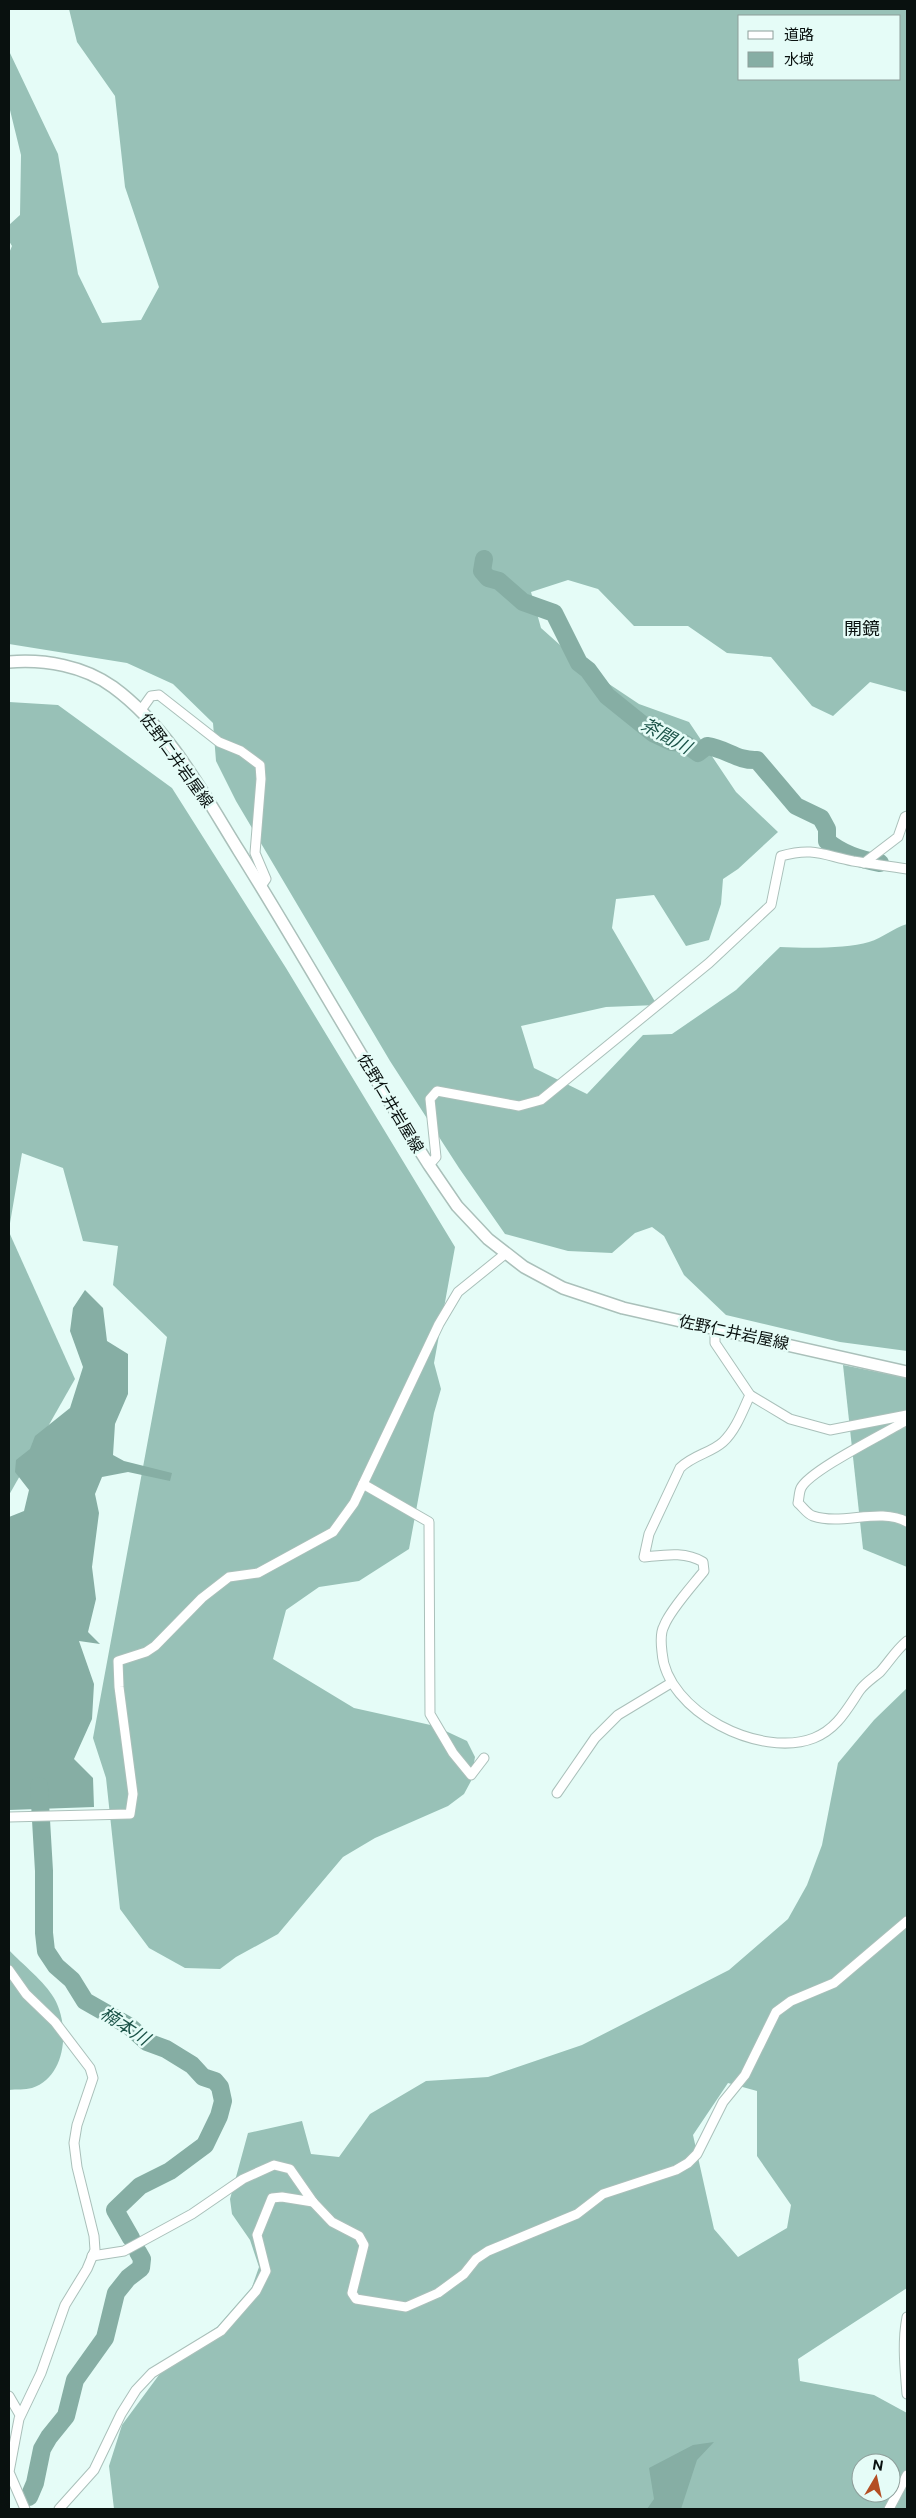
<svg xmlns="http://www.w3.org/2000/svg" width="916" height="2518" font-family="'Public Sans','Noto Sans JP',sans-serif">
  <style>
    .forest { fill: #98c1b7; fill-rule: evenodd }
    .water { fill: #86aea4 }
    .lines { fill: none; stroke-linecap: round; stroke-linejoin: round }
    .river { stroke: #86aea4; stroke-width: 18 }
    .minor-casing { stroke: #aac0ba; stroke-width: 11 }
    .secondary-casing { stroke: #aac0ba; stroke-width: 14 }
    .minor { stroke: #fff; stroke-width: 9 }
    .secondary { stroke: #fff; stroke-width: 11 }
    .labels { text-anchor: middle; stroke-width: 5; stroke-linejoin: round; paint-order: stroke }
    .street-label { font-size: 16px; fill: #09110f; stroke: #e5fcf7 }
    .neighbourhood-label { font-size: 18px; fill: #09110f; stroke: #e5fcf7 }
    .water-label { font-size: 18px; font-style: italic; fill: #1b5348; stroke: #e5fcf7 }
  </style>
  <rect width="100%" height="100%" fill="#e5fcf7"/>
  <g class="forest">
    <path d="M69,9h838v683l-37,-10 -37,34 -21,-10 -41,-49 -44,-4 -39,-27h-54l-36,-37 -30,-9 -37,12 10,36 47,42 51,34 50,18 47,70 42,40 -40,37 -15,10 -2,25 -12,36 -23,6 -32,-51 -38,4 -4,29 45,77 -51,2 -85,19 13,42 53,26 56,-59 29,-1 64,-44 44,-43c24,1 67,2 89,-5 14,-4 24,-14 38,-18v427l-67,-9 -114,-27 -42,-40 -20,-39 -12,-9 -17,6 -23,20 -44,-2 -63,-17 -46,-66 -69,-107 -154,-260 -20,-40 -3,-38 -40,-39 -46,-21 -118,-19v-391l3,-7 -3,-5v-16l11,-10 1,-60 -12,-49v-55l49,103 20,120 24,49 39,-3 18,-33 -34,-100 -10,-91 -38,-54zM740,16h160v63h-160z"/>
    <polygon points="9,702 58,705 172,788 286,968 455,1247 434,1363 441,1389 434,1413 409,1549 359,1581 319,1587 286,1610 273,1659 354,1708 435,1726 467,1741 475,1757 471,1781 464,1794 448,1806 375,1838 343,1857 278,1934 236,1957 220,1969 185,1968 149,1948 120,1909 106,1778 93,1738 167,1337 113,1285 118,1246 83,1241 63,1168 22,1153 9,1229"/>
    <polygon points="9,1232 75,1379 9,1495"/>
    <polygon points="843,1365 907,1378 907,1567 863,1549"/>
    <path d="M907,1688v600l-109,71 2,22 74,14 33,18v96h-793l-5,-43 13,-41 51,-69 44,-29 35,-40 7,-20 -9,-27 -18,-26 -2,-15 18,-66 54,-12 9,33 28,3 31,-43 56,-33 62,-4 94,-32 147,-75 59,-51 19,-34 15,-40 16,-82 36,-43zM728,2083l29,8v65l34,49 -4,23 -49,29 -24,-28 -21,-94zM861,2463h30v30h-30z"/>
    <path d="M9,1950c13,14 36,32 45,48 16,27 13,79 -22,90 -7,2 -16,1 -23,2z"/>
  </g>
  <g class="water">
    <polygon points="85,1290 103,1308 107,1341 128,1354 128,1394 115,1424 113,1455 124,1461 172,1473 170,1481 128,1472 102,1477 95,1494 99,1513 92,1567 96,1599 88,1632 100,1644 79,1641 94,1684 92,1719 74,1759 93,1778 94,1807 9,1810 9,1517 24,1511 29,1490 15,1472 16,1460 30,1449 35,1436 70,1408 83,1367 70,1331 73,1308"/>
    <polygon points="714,2442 697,2460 681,2509 647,2509 654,2499 649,2468 693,2445"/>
  </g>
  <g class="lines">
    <g class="river">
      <path d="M484,559l-2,12 6,7 11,3 24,21 31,11 25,50 9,7 19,26 46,37 19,9 12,1 14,10 9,-7c20,3 30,15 50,14l39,46 25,12 6,11v12c14,12 35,19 53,22"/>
      <polyline points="39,1786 44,1871 44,1933 46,1951 56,1966 72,1980 85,2001 129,2026 147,2042 166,2049 192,2065 203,2077 215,2081 220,2087 223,2101 219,2116 205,2145 170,2171 140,2186 115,2210 131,2238"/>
      <polyline points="29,2497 35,2483 42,2449 49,2437 66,2416 75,2380 105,2338 116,2293 128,2278 141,2268 142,2259 138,2252"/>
    </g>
    <defs>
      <g id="minor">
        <polyline points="141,710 151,696 159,695 219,742 241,751 260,765 261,779 255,853 266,879 261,886"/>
        <polyline points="864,863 898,837 905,817 907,816"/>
        <path d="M429,1165l7,-8 -6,-58 7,-8 82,15 22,-6 168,-137 62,-58 10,-49c32,-9 42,-1 72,5 18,3 36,5 54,8"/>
        <polyline points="715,1327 715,1343 750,1395 790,1419 830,1430 907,1415"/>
        <path d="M750,1395c-7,15 -14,35 -27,47 -12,11 -30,13 -43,26l-31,66 -5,23c20,-2 41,-6 59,5l1,9c-11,14 -34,39 -40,55 -4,7 -3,18 -2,26 4,60 99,107 152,86 23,-9 33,-29 46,-48 5,-7 13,-12 20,-18 9,-10 16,-22 27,-31"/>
        <path d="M907,1420c-21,13 -97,50 -106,68 -2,4 -2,11 -3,15 5,4 9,11 15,13 30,10 66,-9 94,6"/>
        <polyline points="363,1484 429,1522 430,1714 453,1753 471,1775 484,1758"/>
        <polyline points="557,1793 595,1738 618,1715 671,1683"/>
        <polyline points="9,1817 130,1814 133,1794 119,1687 118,1661 146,1652 155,1646 202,1598 229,1577 258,1573 333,1532 354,1503 439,1324 458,1292 505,1254"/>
        <polyline points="9,1970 26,1994 55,2022 90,2068 93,2078 77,2125 74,2143 77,2167 94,2236 95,2250 87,2269 65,2305 41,2373 19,2419 9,2472 25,2509"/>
        <polyline points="92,2256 124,2251 192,2214 243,2179 274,2165 290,2169 313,2202 332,2222 359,2236 364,2245 352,2293 356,2299 406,2307 438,2293 464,2274 476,2259 488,2251 577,2214 603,2194 676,2170 688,2163 697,2154 723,2102 745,2075 776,2012 791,2001 834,1983 907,1921"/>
        <path d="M907,2317c-5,26 -2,51 0,77"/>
        <polyline points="9,2396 20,2415"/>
        <polyline points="59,2509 94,2470 121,2414 136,2390 152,2373 221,2331 256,2291 266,2271 257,2235 272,2198 282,2197 313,2202"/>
        <polyline points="889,2509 907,2475"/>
      </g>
      <path id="secondary" d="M9,662c36,-3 75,4 104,25 56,41 90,106 126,164 65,104 124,211 190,314l28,41 31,33 36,28 39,21 60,20 284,64"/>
    </defs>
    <use href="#minor" class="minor-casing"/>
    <use href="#secondary" class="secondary-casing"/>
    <use href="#minor" class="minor"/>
    <use href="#secondary" class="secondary"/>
  </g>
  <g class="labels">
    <g class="street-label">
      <text transform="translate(177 760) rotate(54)" y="6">佐野仁井岩屋線</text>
      <text transform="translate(391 1103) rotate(59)" y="6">佐野仁井岩屋線</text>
      <text transform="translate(734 1332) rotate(12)" y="6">佐野仁井岩屋線</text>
    </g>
    <g class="neighbourhood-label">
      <text x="862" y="635">開鏡</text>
    </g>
    <g class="water-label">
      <text transform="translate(666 736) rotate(29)" y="6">茶間川</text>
      <text transform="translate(125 2026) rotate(33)" y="6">楠本川</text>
    </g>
  </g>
  <rect width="916" height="2518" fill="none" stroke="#09110f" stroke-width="20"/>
  <rect x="738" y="15" width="162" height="65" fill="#e5fcf7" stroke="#8d9e9a"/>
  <rect x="748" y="31" width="25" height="8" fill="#ffffff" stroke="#8d9e9a"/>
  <text x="784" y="40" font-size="15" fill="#09110f">道路</text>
  <rect x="748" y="52" width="25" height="15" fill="#86aea4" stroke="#8d9e9a"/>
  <text x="784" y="65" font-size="15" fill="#09110f">水域</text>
  <g transform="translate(876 2478) rotate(9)"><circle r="24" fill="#e5fcf7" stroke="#8d9e9a"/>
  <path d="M0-4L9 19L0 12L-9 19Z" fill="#b44e23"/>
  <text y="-8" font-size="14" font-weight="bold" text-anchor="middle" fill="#09110f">N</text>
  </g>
</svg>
